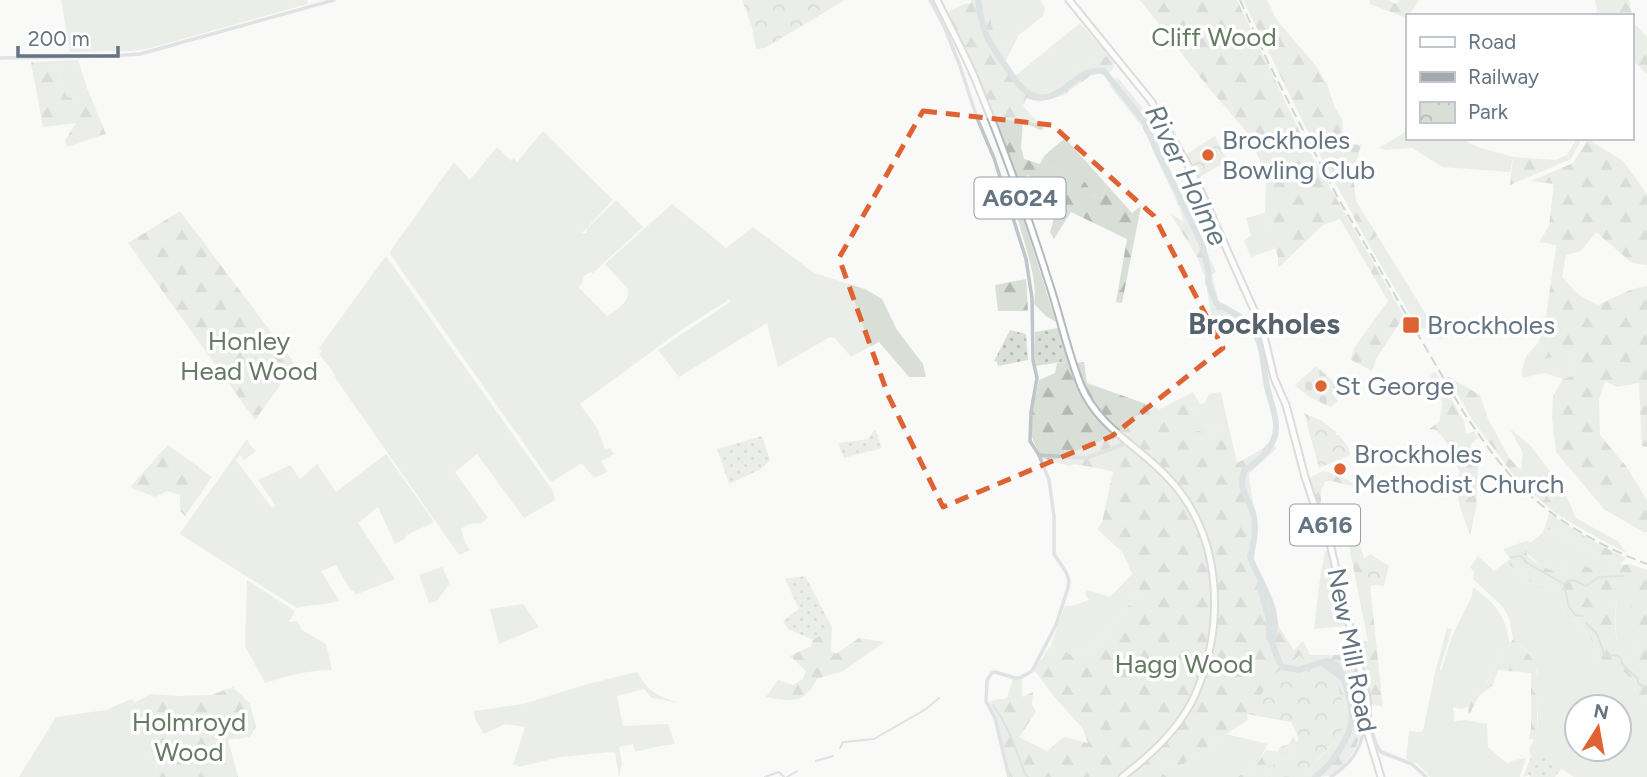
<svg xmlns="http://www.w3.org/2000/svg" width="1647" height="777" font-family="Figtree,sans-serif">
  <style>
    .grass { fill: #d9ded7; fill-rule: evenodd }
    .forest { fill: url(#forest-firs) }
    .cemetery { fill: url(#cemetery-stones) }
    .park { fill: url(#park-crowns) }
    .garden { fill: url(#garden-dots) }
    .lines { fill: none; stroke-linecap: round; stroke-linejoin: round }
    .stream { stroke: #bbc5ca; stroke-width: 2 }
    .river { stroke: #bbc5ca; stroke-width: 6 }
    .major-casing { stroke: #b4b9bd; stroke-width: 9 }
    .minor { stroke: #c0c5c9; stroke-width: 3.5 }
    .major { stroke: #fff; stroke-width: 5 }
    .rail { stroke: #a2a9af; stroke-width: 2; stroke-dasharray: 10 5; stroke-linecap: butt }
    .marked { fill: none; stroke: #df6232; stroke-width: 5; stroke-dasharray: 14 9; stroke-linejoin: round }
    .poi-dot { fill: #df6232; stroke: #fff; stroke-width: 2.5 }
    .labels { text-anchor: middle; stroke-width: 7; stroke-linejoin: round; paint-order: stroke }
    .shield { fill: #fff; stroke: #939ea8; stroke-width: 2 }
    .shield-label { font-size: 24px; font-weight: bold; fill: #657482 }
    .park-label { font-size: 26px; fill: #677a64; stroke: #fff }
    .poi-label { font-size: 26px; fill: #657482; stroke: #fff; text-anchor: start }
    .street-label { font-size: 26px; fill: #657482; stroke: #fff }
    .water-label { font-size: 28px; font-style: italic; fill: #657983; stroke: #fff }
    .quarter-label { font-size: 30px; font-weight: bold; fill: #57626d; stroke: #fff }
  </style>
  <defs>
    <pattern id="forest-firs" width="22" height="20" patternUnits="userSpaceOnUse" patternTransform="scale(1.75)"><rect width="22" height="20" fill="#d9ded7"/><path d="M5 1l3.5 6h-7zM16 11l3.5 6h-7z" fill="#b4b9b4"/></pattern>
    <pattern id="cemetery-stones" width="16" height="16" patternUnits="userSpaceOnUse" patternTransform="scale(1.75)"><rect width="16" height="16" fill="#d9ded7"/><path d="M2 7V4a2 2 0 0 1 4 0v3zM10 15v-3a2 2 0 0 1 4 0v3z" fill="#b4b9b4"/></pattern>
    <pattern id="park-crowns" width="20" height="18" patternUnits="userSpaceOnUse" patternTransform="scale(1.75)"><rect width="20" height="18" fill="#d9ded7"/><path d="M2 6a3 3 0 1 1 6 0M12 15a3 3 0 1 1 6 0" fill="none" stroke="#b4b9b4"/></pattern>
    <pattern id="garden-dots" width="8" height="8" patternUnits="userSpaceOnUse" patternTransform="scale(1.75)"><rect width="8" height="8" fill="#d9ded7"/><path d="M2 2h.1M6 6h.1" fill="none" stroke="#b4b9b4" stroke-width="1.8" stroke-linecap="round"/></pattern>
  </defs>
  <rect width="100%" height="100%" fill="#f9f9f7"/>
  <g class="grass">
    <polygon points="61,0 307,0 308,4 147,49 132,51 70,52"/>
    <polygon points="991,0 1040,0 1045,7 1043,16 1019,35 1007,58 991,25"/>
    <polygon points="1080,23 1109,55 1084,66 1058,89 1037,90 1014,77"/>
    <polygon points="78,60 87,88 79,98 67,97 54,61"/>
    <path d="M543,131l70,69 -31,33h4l1,-2 -1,-1 30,-30 27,27 -50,46 -3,-1 -6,4 -2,7 -4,4 29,29c10,-6 23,-14 21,-27l-23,-25 67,-60 54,44 27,-21 61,46 51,16 17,10 15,31 26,34 3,13h-17l-30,-35 -28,15 -16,-19 -5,-1 -52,30 -11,-44 -88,54 -21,-27 72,-48 -2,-4 -1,3 -43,27 -104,76 17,24 8,21 5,-1 4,6 -13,7 6,11 -13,6 -12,-15 -31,19 -161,-228 1,-4 63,-88 16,18 27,-33 14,14 3,-3 3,4z"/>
    <polygon points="1407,131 1407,138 1459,138 1478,147 1513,157 1510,172 1443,167 1412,148 1385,150 1379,148"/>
    <polygon points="1065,138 1107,185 1101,198 1093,196 1085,183 1046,165 1044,156"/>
    <path d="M1014,189l42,133 -10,-6 -12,-12c4,-23 -8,-55 -14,-77 -4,-14 -9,-24 -6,-38z"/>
    <polygon points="1265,213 1276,248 1251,257 1244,241 1251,235 1246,218"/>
    <polygon points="1377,235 1430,321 1437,319 1445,332 1441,339 1423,328 1419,329 1369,245"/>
    <path d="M386,256l167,235 2,9 -31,18 -47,-64 -22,18 33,46 -8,6c-7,-2 -13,0 -19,5l4,13 5,8 -11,5 -123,-176c-1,-7 -12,-18 -17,-25l3,-3 -3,-3z"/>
    <polygon points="1552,356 1570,356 1577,364 1573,376 1563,379 1544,373 1523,378 1522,371 1537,360"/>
    <polygon points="1221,392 1229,428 1208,433 1195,430 1195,413 1200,404 1205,403 1209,394"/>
    <polygon points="1510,429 1530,445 1563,488 1576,518 1619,542 1626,553 1575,525 1551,510 1557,507 1521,470 1523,453"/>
    <path d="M247,439l3,6 6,6 -12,9 -4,-5 -4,5 36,48 3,-3 -17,-25 32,-15 10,14 17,-15 19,28 50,-38 48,68 -27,13 -2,4 -10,5 -17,-37 -20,16 37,56 -40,16 -1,-4h-3l-15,-26 -15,6 18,29c-13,6 -28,4 -42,8l-116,-73 -1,-2z"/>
    <polygon points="1545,527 1622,565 1619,567 1593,570 1567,566 1559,573 1540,565 1526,552 1526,541 1531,542 1542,533"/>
    <polygon points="1329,550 1338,585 1345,626 1314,629 1320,579 1325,551"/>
    <path d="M1478,556l16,15 12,-9 27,22 23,2 7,26 24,19 13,28 13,3 22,20 1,13 11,6v76h-73l-30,-20h-13l-2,-9 5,-9h3l1,-22 -3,-29 3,-16 -11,-21 -14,-12 -4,-21 -6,-11 -30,-28 1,-7 -4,-5zM1577,707h42v42h-42z"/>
    <polygon points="442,567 450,583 437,601 429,603 419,575"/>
    <polygon points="1132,574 1138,579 1139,594 1089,651 1072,655 1051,645 1065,606 1072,606 1089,600 1085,594 1087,590 1110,597"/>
    <path d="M247,580l48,31 -6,11 8,-1 5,9 24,14 6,26c-23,0 -45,6 -67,13l-20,-37z"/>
    <path d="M1473,587c14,11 28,21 33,40 1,6 2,10 4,16 -7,12 -13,24 -21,35 -7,11 -17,13 -20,28l-7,3 -9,-2 1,14 13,-1 20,4 1,23 20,17 3,-3 15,-3 -6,19h-90l-12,-13 -12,-5 3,-28 11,1 3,-1 12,-58 12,-45 5,1 -12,39 1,4 11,-36 20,-40z"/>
    <path d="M1619,589l10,3 12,76 6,5v3h-6c-4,-3 -9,-7 -13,-11 -16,-17 -14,-54 -9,-76z"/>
    <polygon points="523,604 539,627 499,644 490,609"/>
    <path d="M637,672c12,21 20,23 42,31l-27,-5 -8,-9 -27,7 6,30 45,-2 7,20 -20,3 -20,5 -2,-8 -14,3 3,17 -3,13 -4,-24 -6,-1 -48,5 -43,10 -1,-2h-4l12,-38 -20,-3 -21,10 -9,-15 -1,-8 49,-7 65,-20z"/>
    <polygon points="131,699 134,701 147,726 147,749 156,758 155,777 19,777 56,717 106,710"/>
    <polygon points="1226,734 1268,744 1255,767 1237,777 1168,777 1161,773 1162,768 1184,764"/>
  </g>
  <g class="forest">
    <polygon points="971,0 991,0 991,25 1007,58 1005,61 1014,77 1037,90 1058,89 1084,66 1109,55 1115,62 1112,71 1090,76 1062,96 1038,102 1027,98 1023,106 1044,129 1040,130 1023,122 1021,147 1024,159 1040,164 1044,156 1046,165 1086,183 1093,196 1101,198 1107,185 1132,213 1141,206 1122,303 1116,302 1127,239 1071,212 1054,239 1050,232 1060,201 1028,175 1017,181 979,80 948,12 964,4 971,3"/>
    <polygon points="1140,0 1237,0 1307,147 1404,316 1376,359 1372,371 1351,360 1354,348 1388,301 1340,219 1323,225 1278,268 1278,257 1265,213 1266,182 1261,162 1245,130 1208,87"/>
    <polygon points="1243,0 1267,0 1276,19 1316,66 1327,84 1335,108 1342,119 1343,134 1350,144 1361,145 1352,178 1354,183 1356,201 1377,235 1369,245 1311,138"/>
    <polygon points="1370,0 1389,0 1396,4 1399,0 1419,0 1407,18 1370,4"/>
    <polygon points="1595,0 1629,0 1634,23 1647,37 1647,74 1631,59 1631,16 1598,16"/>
    <polygon points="54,61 67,97 79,98 87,88 106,134 67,147 65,140 76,123 43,127 31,62"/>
    <polygon points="1117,77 1142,107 1216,272 1212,275 1219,302 1246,322 1240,326 1220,315 1212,321 1205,277 1196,255 1170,213 1184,222 1179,207 1143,128 1109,85"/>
    <polygon points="1577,138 1582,138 1571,159 1510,185 1513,157 1555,160 1567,155"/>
    <path d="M1588,139l35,22 24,33v71l-15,-2 -36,-31 -15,19 -15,4 -4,22 17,18 19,10 34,-16 15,-3v161l-5,-1 -3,-63 -22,4 -12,-6 -6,18 1,36 26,31 21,34v32h-4l-39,-23 -48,-57 -4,-35 1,-21 10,-17 10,-3 4,-12 -7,-8c-22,0 -30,3 -48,15l4,-15 12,-13 6,-15 12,-79v-4l-17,-3 10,-16 5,-42 -23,-3 42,-18z"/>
    <polygon points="180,211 295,364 255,420 128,243"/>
    <polygon points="1026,279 1028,311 998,311 995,285"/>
    <path d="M1068,361l7,2 9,-1 3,21 73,26 33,-17 7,12 -5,9v17l13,3 21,-5 8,35 27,-15 3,-5 10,5 -28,26 8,60 -3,25 20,49 5,19 15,23 9,-9 7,14h41c5,15 12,31 13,47 3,27 -10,61 -35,74 -8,1 -19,1 -27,1l33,-35 10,-30 -98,2 1,6 -22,14 -42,30 -22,4 -1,5 7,4h-157l-2,-4 -12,-55 -8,-15 5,-3 13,-2 6,-19 9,1v17l11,-5 -1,12 4,8 -17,25 28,14 17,-14 24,6 -5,-14 -32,-36 -17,-23 17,-25 21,10 17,-4 50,-57 -1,-15 -6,-5 -9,-21 -26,-24 5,-7 11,-50 -10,-3 -29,-5 -4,2 -28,-8c-3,-7 -8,-14 -10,-21 -5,-17 4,-40 7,-57l16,-7 2,-10z"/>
    <path d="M1434,371l3,3 27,47 2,13 8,-2 4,6 -8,7 8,19 -2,45 -6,26c-6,-19 -19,-42 -10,-62l-11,-27 -12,-16 -8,-1 10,-7 4,-20 -17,-19z"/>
    <polygon points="1447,376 1480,395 1488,419 1510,459 1557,507 1551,510 1515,477 1473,421"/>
    <polygon points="168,445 212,477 185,516 180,511 180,495 167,491 155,497 130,487"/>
    <path d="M1323,471l20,6 14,9c-11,0 -19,-5 -31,-5l-5,9v19l-4,-4 -9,-23 3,-5z"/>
    <path d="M1549,513c25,18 50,32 77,45l-6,6 -75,-37z"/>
    <polygon points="1355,532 1363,554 1370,586 1383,707 1370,704 1355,641 1368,641 1347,536"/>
    <path d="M1526,541c0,3 -1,10 1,13 5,10 22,15 32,19l8,-7 11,-4 15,8 37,-6 17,6v103l-6,-5 -13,-76 -9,-2c-6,21 -7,58 9,75 3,4 9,8 13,11h6v25l-11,-6 -1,-13 -22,-20 -13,-3 -13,-28 -24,-19 -7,-26 -23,-2 -27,-22 4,-3 -7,-10z"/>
    <path d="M832,627l-1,23 5,4 23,-16 26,4 -42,29 -26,8c-14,27 -25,22 -51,18l12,-17 15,5 10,-6 3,-8 -16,-15 21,-10 2,-6z"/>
    <path d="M1513,639c11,10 25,21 24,37 0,6 -2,11 -1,17 1,16 2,30 1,46h-8l2,-11v-55l-33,-3 -5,15 -14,11 -9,17h-2l2,-13 9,-13 8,-5z"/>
    <polygon points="233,687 250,704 256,726 250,737 228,740 238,777 155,777 156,758 147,749 147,726 135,702 151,694 178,696 211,695"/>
    <path d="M1293,736l3,6c-3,12 -7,15 -19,18l-11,17h-29l18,-10 11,-17 12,2 2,-5 9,-3z"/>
  </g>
  <path class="cemetery" d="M1316,366l22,20 -6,7 6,8 -7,6c-13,-5 -27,-12 -36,-22z"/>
  <g class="park">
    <polygon points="742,0 845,0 765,48 756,49 752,27"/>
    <polygon points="1215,136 1227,161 1198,178 1185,155"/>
    <polygon points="1304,413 1322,421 1336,432 1336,435 1339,435 1349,448 1350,455 1319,468"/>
    <polygon points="1370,554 1389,566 1384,586 1376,585 1370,586 1364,559"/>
    <path d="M1300,655l10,11 24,5 11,41 -6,30h-5l-32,35h-36l11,-17c18,-4 14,-9 22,-22l-8,-16 -44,-8 28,-40z"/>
  </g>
  <g class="garden">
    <polygon points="1058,328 1068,361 1036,366 1035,359 1035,332"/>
    <polygon points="1010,330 1026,334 1028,360 998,366 997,362 994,361"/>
    <polygon points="875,429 882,448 844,458 838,443 868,439"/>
    <polygon points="762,436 770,460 761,469 729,484 717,449"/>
    <polygon points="805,576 832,627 813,640 788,629 783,621 799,609 785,579"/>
    <polygon points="1531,757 1544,757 1562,768 1555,777 1530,777 1529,775 1523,777"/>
  </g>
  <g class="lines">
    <g class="stream">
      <polyline points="1511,557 1521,556 1527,563 1564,584 1573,580 1586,586 1599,577 1623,576"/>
      <polyline points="1564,584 1569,607 1575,615 1583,616"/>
      <polyline points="1260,623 1269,622"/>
      <polyline points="1586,623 1597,634 1605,656 1616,655 1621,658 1622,664 1638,679 1638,683 1642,686"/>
      <path d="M993,705c15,21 23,44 32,69l3,3"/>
      <polyline points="840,748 843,742 874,739 926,709 939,698"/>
      <polyline points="816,761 833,756"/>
      <polyline points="765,777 779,772 784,777"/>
      <polyline points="787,777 797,771"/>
    </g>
    <g class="river">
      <path d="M978,0c2,11 3,22 7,32 5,13 12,22 20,33 10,15 23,39 46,31 19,-7 30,-29 53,-25l42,53 12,30 15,29 30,64 6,27 -1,8 8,21c13,8 27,13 36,25 11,16 11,35 14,53 4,26 21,48 -1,72 -6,7 -13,13 -21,18 -6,19 4,25 9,42 4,14 1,31 -3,44 10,26 33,55 22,84"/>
      <path d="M1260,587l9,33v18c5,5 6,17 11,25"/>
      <polyline points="1322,663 1343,678"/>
      <path d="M1283,667l16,3 27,-9c11,2 15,8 18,18 9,32 14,44 -6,73 -6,9 -14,19 -23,25"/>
    </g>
    <defs>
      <g id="major">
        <path d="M937,0c13,27 28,54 39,81 27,65 51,132 72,199 12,35 19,71 33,106 18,43 60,61 90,95 52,58 54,145 24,214 -15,33 -45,61 -73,82"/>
        <polyline points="1069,0 1151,101 1194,176 1258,319 1265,340 1274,378 1286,405 1305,477 1313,501 1327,531 1367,698 1368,734 1381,777"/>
      </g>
    </defs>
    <use href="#major" class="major-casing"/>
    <g class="minor">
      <polyline points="930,0 944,26 960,66 977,118 994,158 1026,259 1032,298 1033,360 1037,378 1031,412 1030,441 1039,455 1049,480 1054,516 1054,554 1066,572 1069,581 1068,588 1056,625 1032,671 1020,678 1015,678 995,672 992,673 987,680 986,701 995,718 1009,777"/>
      <polyline points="0,58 110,56 140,54 334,0"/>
      <polyline points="1039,455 1087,458 1127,443"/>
      <polyline points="1369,726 1371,728 1376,744 1381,752 1412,764 1426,777"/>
      <path d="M1331,777c14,-10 24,-19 30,-36 2,-7 2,-11 6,-17"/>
    </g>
    <use href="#major" class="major"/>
    <path class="rail" d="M1240,0l28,62 70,136 126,215c15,22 30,44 48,64 36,40 85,68 135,87"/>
  </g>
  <path d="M0 0H1647V777H0ZM923,111l129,14 102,91 69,132 -111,88 -169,71 -55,-112 -49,-137z" fill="#f9f9f7" fill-opacity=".55" fill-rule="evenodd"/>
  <path class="marked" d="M923,111l129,14 102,91 69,132 -111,88 -169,71 -55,-112 -49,-137z"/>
  <g class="poi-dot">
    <circle cx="1208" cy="155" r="7"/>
    <rect x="1402" y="316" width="18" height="18" rx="3.5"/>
    <circle cx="1321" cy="386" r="7"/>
    <circle cx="1340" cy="469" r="7"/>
  </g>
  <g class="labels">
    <g class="shield">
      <rect x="974.5" y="177.5" width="91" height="41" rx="5"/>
      <rect x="1290" y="504.5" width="70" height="41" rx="5"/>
    </g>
    <g class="shield-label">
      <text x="1020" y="206">A6024</text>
      <text x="1325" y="533">A616</text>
    </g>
    <g class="park-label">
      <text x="1214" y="46">Cliff Wood</text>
      <text x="249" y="350">Honley<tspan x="249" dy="30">Head Wood</tspan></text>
      <text x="1184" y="673">Hagg Wood</text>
      <text x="189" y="731">Holmroyd<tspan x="189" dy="30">Wood</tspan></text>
    </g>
    <g class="poi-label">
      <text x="1222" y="149">Brockholes<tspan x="1222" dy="30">Bowling Club</tspan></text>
      <text x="1427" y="334">Brockholes</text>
      <text x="1335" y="395">St George</text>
      <text x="1354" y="463">Brockholes<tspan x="1354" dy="30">Methodist Church</tspan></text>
    </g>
    <g class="street-label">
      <text transform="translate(1352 650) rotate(79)" y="9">New Mill Road</text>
    </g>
    <g class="water-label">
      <text transform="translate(1187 175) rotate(64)" y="10">River Holme</text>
    </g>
    <g class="quarter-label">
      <text x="1264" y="334">Brockholes</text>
    </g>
  </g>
  <rect x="1406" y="14" width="228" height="126" fill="#ffffff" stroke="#c1c7cd" stroke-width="2"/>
  <rect x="1420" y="37" width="35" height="10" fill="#ffffff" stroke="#c1c7cd" stroke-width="2"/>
  <text x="1468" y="49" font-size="21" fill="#657482">Road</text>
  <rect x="1420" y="72" width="35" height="10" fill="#a2a9af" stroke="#c1c7cd" stroke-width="2"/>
  <text x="1468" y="84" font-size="21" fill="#657482">Railway</text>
  <rect x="1420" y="102" width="35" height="21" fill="url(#park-crowns)" stroke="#c1c7cd" stroke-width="2"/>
  <text x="1468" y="119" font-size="21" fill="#657482">Park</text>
  <g transform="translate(1598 728) rotate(11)"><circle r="33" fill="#ffffff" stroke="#c1c7cd" stroke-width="2"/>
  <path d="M0-5L12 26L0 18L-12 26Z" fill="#df6232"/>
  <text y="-10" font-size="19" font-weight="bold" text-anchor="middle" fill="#657482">N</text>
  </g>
  <path d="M18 46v10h100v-10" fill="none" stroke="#657482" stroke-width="3.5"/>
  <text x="28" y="46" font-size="21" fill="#657482" stroke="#ffffff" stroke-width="5" paint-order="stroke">200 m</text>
</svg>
